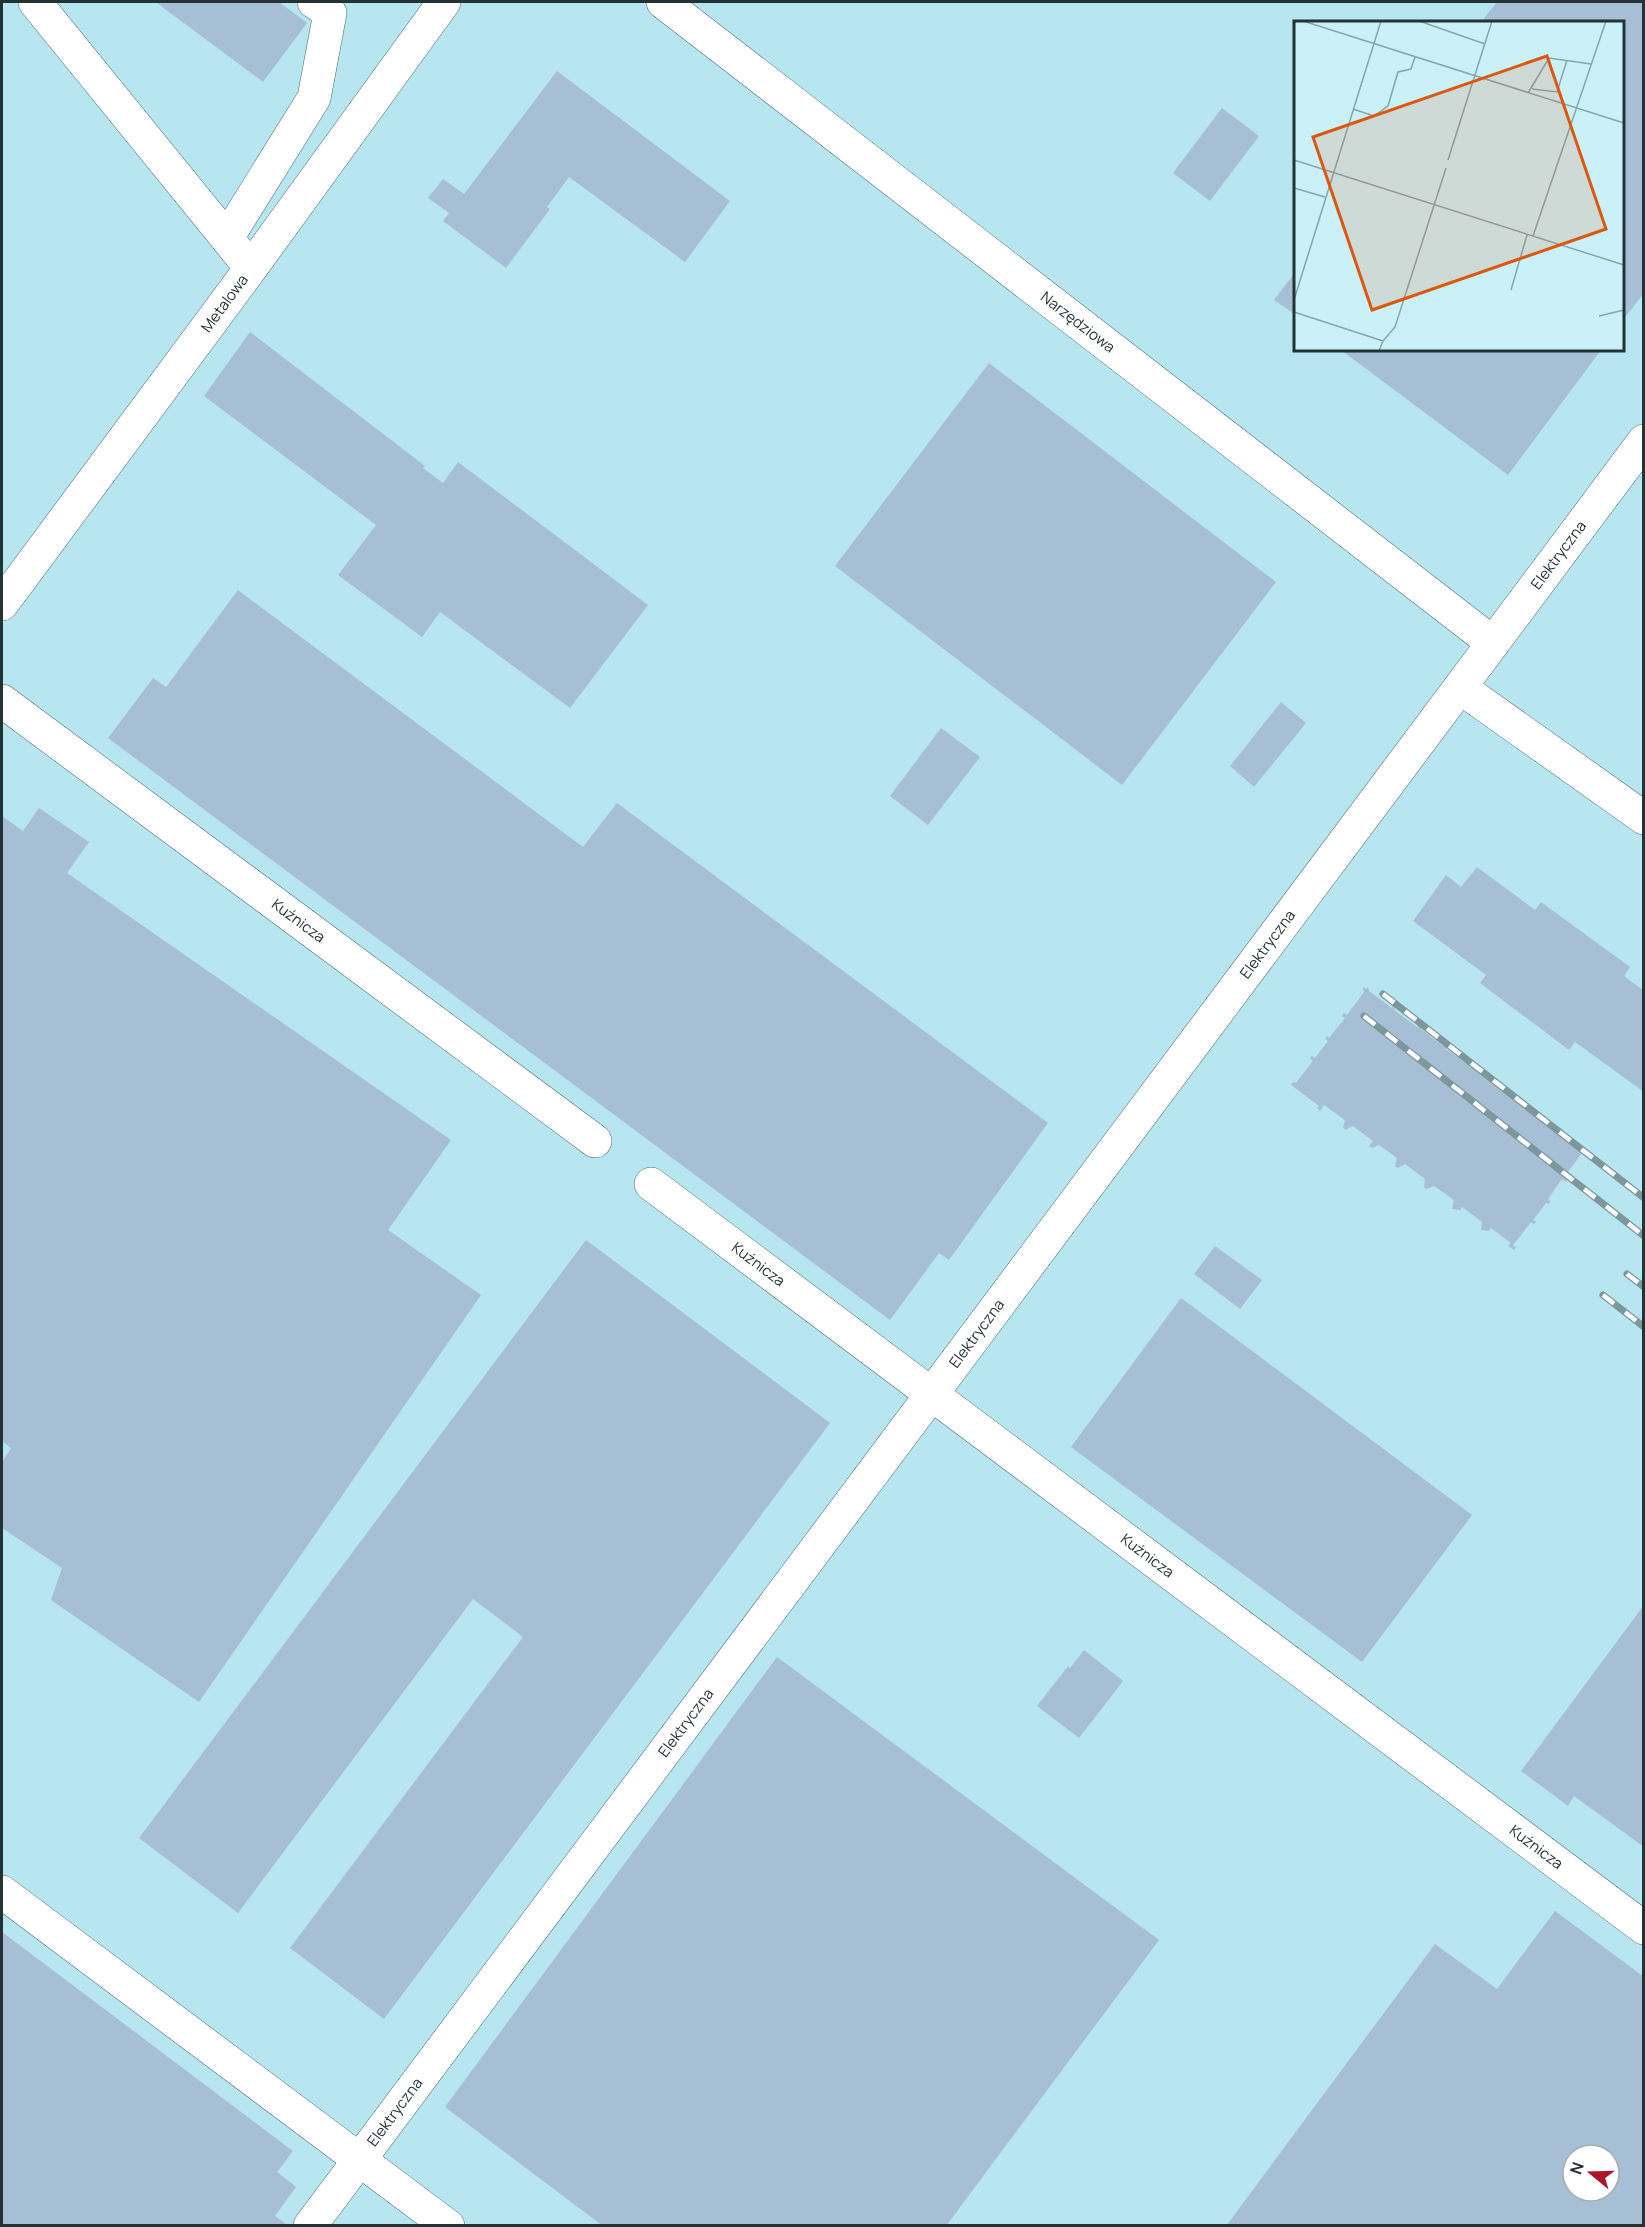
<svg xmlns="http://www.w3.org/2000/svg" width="1645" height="2227" font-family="Manrope,sans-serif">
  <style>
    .built { fill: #b7e6f0; fill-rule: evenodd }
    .building { fill: #a6bfd5; fill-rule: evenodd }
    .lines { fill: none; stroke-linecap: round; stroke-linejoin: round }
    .minor-casing { stroke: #496c72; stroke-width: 34 }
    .minor { stroke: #fff; stroke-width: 33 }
    .rail-casing { stroke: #7c989d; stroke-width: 7 }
    .rail { stroke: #fff; stroke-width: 4.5; stroke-dasharray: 14; stroke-linecap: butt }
    .labels { text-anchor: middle; stroke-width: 5; stroke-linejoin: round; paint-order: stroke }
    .street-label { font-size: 15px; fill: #233235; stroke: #fff }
    .inset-road { fill: none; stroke: #87a5aa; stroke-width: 1.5 }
    .view { fill: #de570e; fill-opacity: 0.15; stroke: #de570e; stroke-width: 3 }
    .inset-edge { fill: none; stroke: #233235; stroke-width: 3 }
  </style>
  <rect width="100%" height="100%" fill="#caf1f8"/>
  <path class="built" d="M2,2h1641v2223h-1641zM1296,22h326v328h-326zM1573,2155h36v36h-36z"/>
  <g class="building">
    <polygon points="159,2 279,2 307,23 263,82 157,3"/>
    <polygon points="1497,2 1644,2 1644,293 1622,321 1622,22 1481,22"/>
    <polygon points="557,71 730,201 685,262 569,177 547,207 550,209 506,268 443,221 449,213 428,198 443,179 464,194"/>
    <polygon points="1222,108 1259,136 1210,201 1173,173"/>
    <polygon points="1296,271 1296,315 1274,300"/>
    <polygon points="250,332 425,466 423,468 443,483 458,462 648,605 570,708 440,612 422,637 338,575 376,525 204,396"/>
    <polygon points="1341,350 1601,350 1508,475"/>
    <polygon points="989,363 1276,582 1122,785 835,566"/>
    <polygon points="238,590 583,847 617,803 1048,1123 949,1260 939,1253 890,1320 108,738 153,678 166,687"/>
    <polygon points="1281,702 1306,723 1254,787 1230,766"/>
    <polygon points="941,728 980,757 928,825 890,796"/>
    <polygon points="39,808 89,842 67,873 451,1140 388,1230 481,1295 199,1702 51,1600 62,1568 2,1528 2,1462 11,1448 2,1441 2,816 23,831"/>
    <polygon points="1477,867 1535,910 1541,902 1630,967 1624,976 1644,991 1644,1092 1575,1042 1569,1050 1480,983 1486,975 1413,921 1446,875 1461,887"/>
    <polygon points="1363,987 1366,989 1368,987 1369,991 1392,1008 1393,1005 1396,1007 1394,1010 1417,1027 1420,1024 1422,1026 1421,1029 1443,1046 1446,1044 1448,1046 1446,1049 1469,1065 1471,1063 1474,1065 1472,1068 1498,1087 1500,1084 1503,1086 1501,1089 1527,1108 1529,1105 1532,1108 1529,1110 1556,1129 1558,1127 1561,1129 1558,1132 1581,1149 1583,1146 1586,1148 1585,1156 1582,1153 1565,1176 1567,1178 1566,1182 1562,1179 1548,1199 1550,1201 1549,1204 1546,1203 1533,1220 1536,1222 1534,1224 1531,1222 1513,1245 1516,1247 1514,1250 1508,1246 1511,1243 1491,1228 1489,1231 1481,1230 1482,1222 1462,1207 1460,1210 1452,1209 1454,1200 1434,1186 1426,1189 1424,1187 1425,1179 1405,1164 1398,1168 1395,1166 1397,1158 1379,1145 1372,1148 1369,1146 1373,1141 1353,1126 1345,1130 1343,1127 1345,1120 1324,1105 1320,1111 1317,1108 1319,1106 1291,1085 1293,1082 1296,1083 1313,1061 1310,1058 1312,1056 1315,1058 1328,1041 1325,1039 1327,1036 1329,1038 1345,1018 1342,1016 1344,1013 1347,1015 1364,992"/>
    <polygon points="586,1240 830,1423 384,2019 290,1948 523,1637 473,1599 238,1913 139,1838"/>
    <polygon points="1215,1246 1262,1280 1240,1309 1194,1274"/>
    <polygon points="1181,1298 1472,1515 1362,1662 1071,1447"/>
    <polygon points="1644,1605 1644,1847 1574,1796 1568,1806 1521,1771"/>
    <polygon points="1084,1650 1123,1681 1079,1738 1037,1706 1068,1666 1070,1668"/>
    <polygon points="777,1657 1159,1940 946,2226 603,2226 445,2107"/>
    <path d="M1555,1911l89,66v249h-418l209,-282 62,45zM1573,2155h36v36h-36z"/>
    <polygon points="2,1932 293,2151 277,2172 296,2187 275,2216 285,2223 284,2226 2,2226"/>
  </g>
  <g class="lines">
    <defs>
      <g id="minor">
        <polyline points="35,2 251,268"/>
        <path id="s1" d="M663,2l830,641"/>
        <polyline points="227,238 314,98 330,13 314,2"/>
        <path id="s2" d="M2,604l249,-336 193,-266"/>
        <polyline points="1461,688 1644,818"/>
        <path id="s3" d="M2,701l593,440"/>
        <path id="s4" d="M651,1184l993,744"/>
        <polyline points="2,1892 448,2226"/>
        <path id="s5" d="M310,2226l1334,-1785"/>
      </g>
    </defs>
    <use href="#minor" class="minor-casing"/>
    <use href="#minor" class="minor"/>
    <defs>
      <g id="rail">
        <polyline points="1383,994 1644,1198"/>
        <polyline points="1364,1016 1644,1236"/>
        <polyline points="1627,1274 1644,1287"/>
        <polyline points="1603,1295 1644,1327"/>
      </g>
    </defs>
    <use href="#rail" class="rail-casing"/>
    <use href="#rail" class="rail"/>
  </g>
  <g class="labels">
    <g class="street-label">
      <text dy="5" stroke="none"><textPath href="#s2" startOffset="374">Metalowa</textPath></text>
      <text dy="5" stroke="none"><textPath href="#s1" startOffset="524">Narzędziowa</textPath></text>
      <text dy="5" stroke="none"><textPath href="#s5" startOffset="2086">Elektryczna</textPath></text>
      <text dy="5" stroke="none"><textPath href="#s3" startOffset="369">Kuźnicza</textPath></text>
      <text dy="5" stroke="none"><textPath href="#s5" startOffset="1600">Elektryczna</textPath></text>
      <text dy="5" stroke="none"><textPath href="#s4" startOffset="134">Kuźnicza</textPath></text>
      <text dy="5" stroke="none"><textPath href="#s5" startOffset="1114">Elektryczna</textPath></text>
      <text dy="5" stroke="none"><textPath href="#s4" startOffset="620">Kuźnicza</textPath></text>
      <text dy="5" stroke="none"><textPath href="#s5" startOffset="628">Elektryczna</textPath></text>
      <text dy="5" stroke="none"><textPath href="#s4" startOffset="1106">Kuźnicza</textPath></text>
      <text dy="5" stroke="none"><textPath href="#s5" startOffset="142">Elektryczna</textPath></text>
    </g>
  </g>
  <g transform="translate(1294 21)">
    <rect width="330" height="330" fill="#caf1f8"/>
    <path class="inset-road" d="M9,0l321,102M125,0l66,23M238,68l25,3 10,-32M234,72l21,-35 42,6M59,88l21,7 14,-10 10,-34 13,-3 4,-12M0,139l330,105M154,139l44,-139M0,167l31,9M239,215l73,-215M217,269l16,-55M0,279l87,-279M0,291l89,29 -4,10M305,295l25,-6M89,320l12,-14 51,-159"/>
    <path class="view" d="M253,35l59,173 -234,81 -59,-173z"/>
    <rect width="330" height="330" class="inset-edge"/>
  </g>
  <rect width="1645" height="2227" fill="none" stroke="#233235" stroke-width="6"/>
  <g transform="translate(1591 2173) rotate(289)"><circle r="28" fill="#ffffff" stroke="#a7adae" stroke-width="1.5"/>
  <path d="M0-4.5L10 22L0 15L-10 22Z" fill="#ab162c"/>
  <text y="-9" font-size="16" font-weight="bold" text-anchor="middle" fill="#233235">N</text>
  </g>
</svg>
